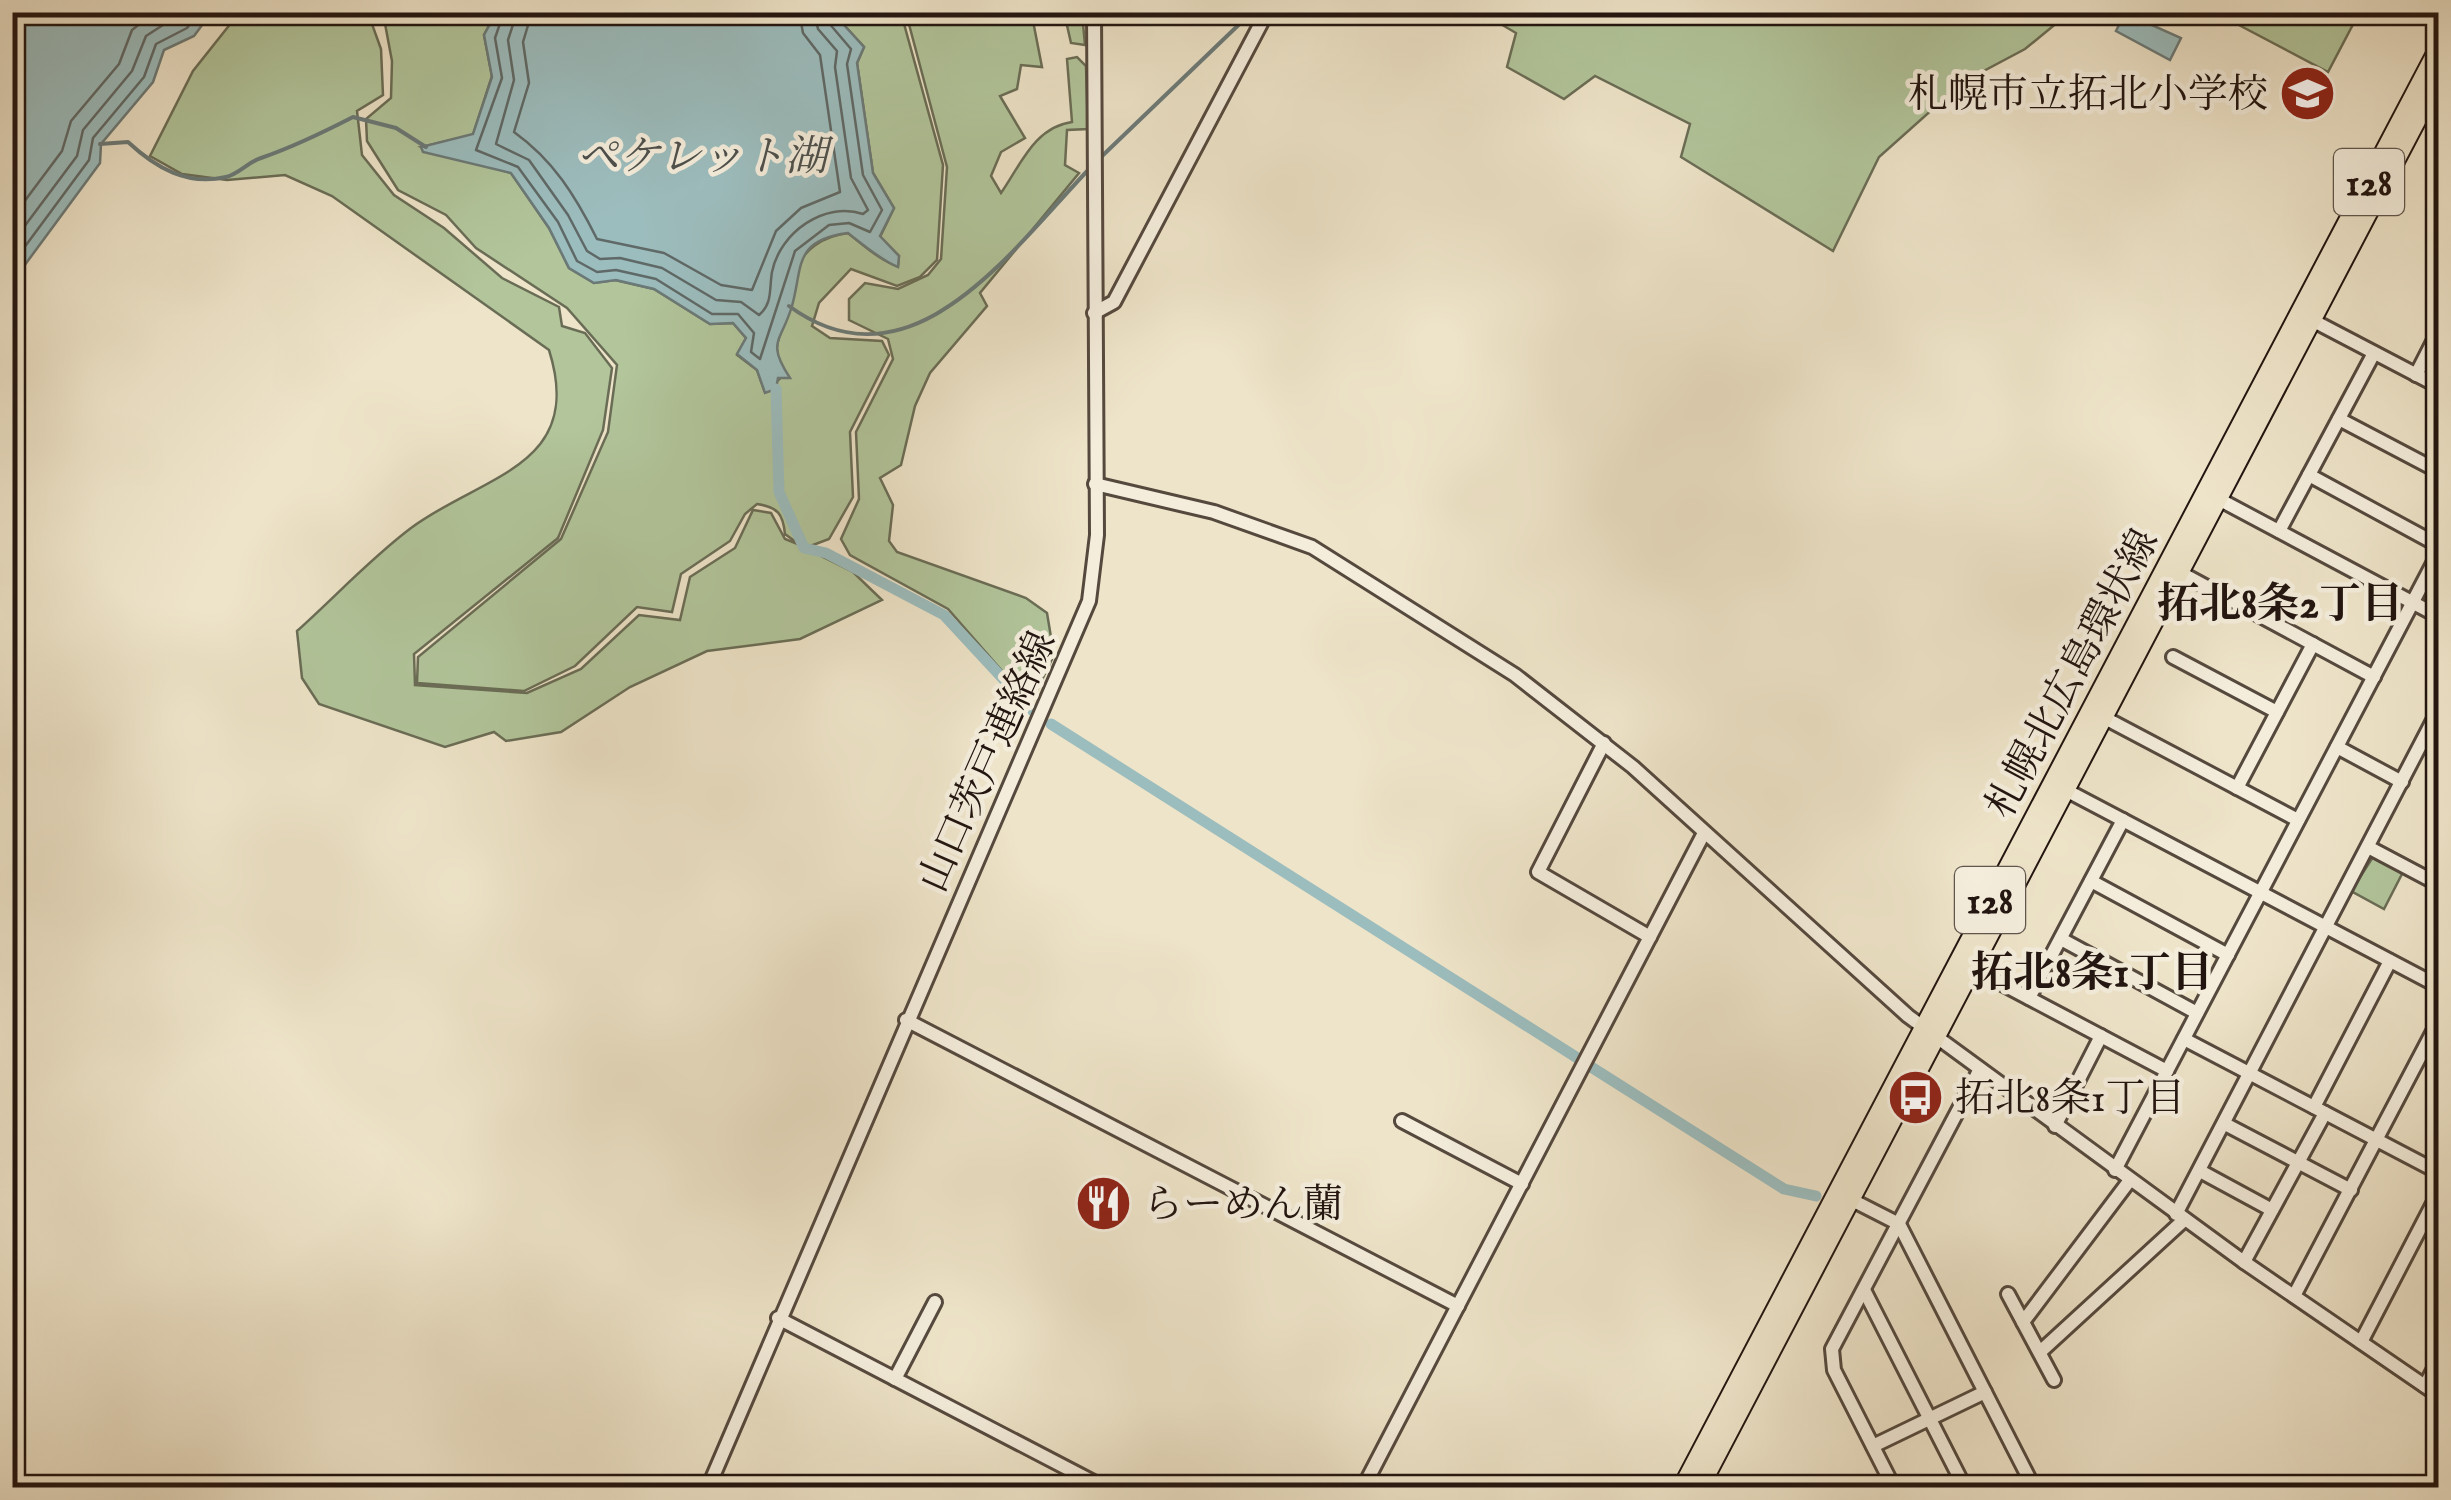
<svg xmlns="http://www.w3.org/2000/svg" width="2451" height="1500" font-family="'IM FELL English','Noto Serif JP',serif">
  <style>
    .green { fill: #b2c59b; stroke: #6a6d56; stroke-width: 2.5 }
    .water { fill: #9cbdbe; stroke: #6b7a78; stroke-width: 2.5 }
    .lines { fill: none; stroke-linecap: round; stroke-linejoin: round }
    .shore { stroke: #5f6967; stroke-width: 2.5 }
    .stream { stroke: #6b7a78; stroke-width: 4 }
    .canal { stroke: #9cbdbe; stroke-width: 11 }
    .minor-casing { stroke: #55493e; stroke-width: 18 }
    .major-casing { stroke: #221510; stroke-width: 22 }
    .minor { stroke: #f4eddc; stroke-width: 12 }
    .major { stroke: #eee4c9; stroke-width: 18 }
    .labels { text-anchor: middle; stroke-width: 9; stroke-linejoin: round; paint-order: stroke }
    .shield { fill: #f4eddc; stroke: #61564d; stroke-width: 2.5 }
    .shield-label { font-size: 38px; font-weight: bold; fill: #221510 }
    .poi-label { font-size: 40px; fill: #221510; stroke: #f4eddc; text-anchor: start }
    .street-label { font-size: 40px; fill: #221510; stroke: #f4eddc }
    .water-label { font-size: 42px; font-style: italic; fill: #4d504d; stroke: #f4eddc }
    .neighbourhood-label { font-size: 42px; font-weight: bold; fill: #221510; stroke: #f4eddc }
  </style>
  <rect width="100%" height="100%" fill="#eee4c9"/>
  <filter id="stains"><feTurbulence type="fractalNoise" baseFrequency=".002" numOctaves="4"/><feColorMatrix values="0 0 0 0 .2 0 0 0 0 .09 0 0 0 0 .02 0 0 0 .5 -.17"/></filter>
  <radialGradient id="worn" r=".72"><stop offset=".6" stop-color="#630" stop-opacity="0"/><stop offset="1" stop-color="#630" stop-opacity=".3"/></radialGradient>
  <g class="green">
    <path d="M239,13h129l13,36 2,46 -26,16 5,44 32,40 50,33 58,50 57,29 3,19 23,7 27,35 -9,62 -45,108 -144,116 1,31 112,8 54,-24 58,-54 41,5 10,-43 45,-29 18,-38 18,3 14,26 15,6 -15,-11c-2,-20 -7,-27 -28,-30l-12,10 -15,27 -49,33 -9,38 -35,-5 -62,59 -51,25 -107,-8 1,-26 143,-118 47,-107 9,-67 -50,-57 -91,-60 -30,-33 -48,-25 -31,-49 -1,-22 25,-21 1,-37 -9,-48h113l-12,22 8,41 -19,59 -51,12 89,26 38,55 20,40 25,15 21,-3 39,9 56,35 23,-1 13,15 -9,17 20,15 8,22 19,-17c-15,-35 -3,-36 7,-68 4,-10 1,-22 4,-32 6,-26 29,-39 53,-42 14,11 34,29 50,33l1,-10 -19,-19 14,-29 -21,-35 -16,-110 7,-16 -31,-34h68l42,152 -6,95 -17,17 -23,9 -46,-17 -32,34 -7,23 18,12 52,3 7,14 -39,77 3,65 -24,42 -24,9 48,24 29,28 -82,39 -93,12 -77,36 -69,45 -55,9 -12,-9 -49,15 -126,-43 -17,-26 -5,-47c38,-34 74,-73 114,-103 71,-53 175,-61 138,-178l-217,-154 -47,-21 -58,5 -45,-6 -32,-18 43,-85z"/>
    <path d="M906,13h176l3,32 -14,-2 -5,-22h-33l9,46 -21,-2 -4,24 -17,7 25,42 -24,14 -10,24 10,17c20,-29 34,-66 71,-71l-5,-63 10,-2 9,9 2,63 -21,1 -2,35 14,8 -99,120 7,13 -57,67 -15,33 -14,59 -21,13 13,27 -4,36 8,11 129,46 21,15 7,42 -17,35 -27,-10 -62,-71 -98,-54 -9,-16 18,-40 -3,-67 37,-73 -5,-20 -39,-19v-21l16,-16 33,6 30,-14 13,-16 6,-92z"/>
    <polygon points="1482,13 2069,13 2025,49 1963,82 1879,157 1833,251 1681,157 1690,124 1595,76 1564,99 1507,67 1516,33"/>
    <polygon points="2216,13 2359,13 2328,72"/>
    <polygon points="2373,857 2403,872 2384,909 2351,891"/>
  </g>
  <g class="water">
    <polygon points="13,12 211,13 194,36 164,50 153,82 101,144 100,163 13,281"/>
    <path d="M496,13h337l31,34 -7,16 16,110 21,35 -14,28 19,20 -1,11c-16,-6 -36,-23 -50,-34 -55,7 -45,34 -56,73 -11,37 -26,35 -2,72h-12l-2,11 -11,4 -8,-23 -20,-16 9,-16 -13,-15 -23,1 -56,-35 -38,-9 -22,3 -25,-15 -20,-40 -38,-55 -88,-21 -2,-5 52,-13 19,-57 -8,-42z"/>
    <polygon points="2125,13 2181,38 2170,60 2116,31"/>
  </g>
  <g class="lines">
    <g class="shore">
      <polyline points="504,12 495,38 502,78 476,150 518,167 558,222 577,261 597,272 616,270 656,279 712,314 738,314 754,333 751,352 760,359 795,251 829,225 849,223 870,232 882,210 863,175 847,64 851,49 828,22 827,12"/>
      <path d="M517,12l-9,28 6,40 -18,64 33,16 39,55 19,36 13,8 20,-1 42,10 54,32 25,2 18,13c14,-12 10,-26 13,-43 8,-40 53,-71 91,-58l5,-4 -17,-32 -16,-111 2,-16 -19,-22 -4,-17"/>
      <path d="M532,12l-9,30 6,41 -15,49c39,28 61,63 83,107l67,14 57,32 31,5 24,-59 25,-23 39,-16 -20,-137 -17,-22 -4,-21"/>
      <polyline points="12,218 62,151 71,121 119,64 132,30 155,12"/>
      <polyline points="12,243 77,156 83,130 132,71 146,36 183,12"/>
      <polyline points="12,264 89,160 93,138 144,77 156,44 187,28 199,12"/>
    </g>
    <g class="stream">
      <path d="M100,144l28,-2c28,26 59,44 98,35 13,-3 22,-15 35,-19 32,-11 61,-25 92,-41l43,11 30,19"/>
      <polyline points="1099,159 1252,12"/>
      <path d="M789,306c124,91 226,-61 303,-140"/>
    </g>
    <g class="canal">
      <polyline points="776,389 779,492 804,548 826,553 944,615 1033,711"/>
      <polyline points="1051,724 1579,1059"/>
      <polyline points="1588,1065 1784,1189 1816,1196"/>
    </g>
    <defs>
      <g id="minor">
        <polyline points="1094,313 1114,302 1267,12"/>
        <polyline points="2308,318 2438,386"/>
        <polyline points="2416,375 2438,332"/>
        <polyline points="2339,419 2438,471"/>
        <polyline points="2309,475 2438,545"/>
        <polyline points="1095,484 1214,512 1312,547 1515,675 1633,767 1908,1016 2244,1262 2438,1395"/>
        <polyline points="2211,495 2438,616"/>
        <polyline points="2279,531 2374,353"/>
        <polyline points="2179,572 2374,677"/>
        <polyline points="2173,657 2277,712"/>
        <polyline points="2103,717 2298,820"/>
        <polyline points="1604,743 1538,872 1650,937"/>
        <polyline points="2337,747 2402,782"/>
        <polyline points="2060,787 2438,986"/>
        <polyline points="2237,788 2313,644"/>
        <polyline points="2368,847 2438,884"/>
        <polyline points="2091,881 2228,955"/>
        <polyline points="2061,939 2197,1013"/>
        <polyline points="1972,968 2167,1071"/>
        <polyline points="2029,998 2123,820"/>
        <polyline points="906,1020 1458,1306"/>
        <polyline points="2184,1039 2438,1172"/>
        <polyline points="2314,1107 2390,961"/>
        <polyline points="1402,1121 1522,1184"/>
        <polyline points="2225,1124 2351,1190"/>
        <polyline points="2055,1126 2101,1036"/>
        <polyline points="2115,1170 2438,554"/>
        <polyline points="2200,1171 2272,1210"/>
        <polyline points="1850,1199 1899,1224 2034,1488"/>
        <polyline points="2176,1214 2438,711"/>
        <polyline points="2244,1262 2325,1113"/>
        <polyline points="1864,1290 1965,1488"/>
        <polyline points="2008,1294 2054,1380"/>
        <polyline points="2294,1296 2438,1022"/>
        <polyline points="778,1318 1105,1488"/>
        <polyline points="2023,1322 2130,1180"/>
        <polyline points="2361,1342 2438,1194"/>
        <polyline points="2040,1352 2184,1220"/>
        <polyline points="895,1379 935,1302"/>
        <polyline points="2425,1386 2438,1361"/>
        <polyline points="1873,1446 1985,1392"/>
        <polyline points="708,1488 1089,601 1097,535 1094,12"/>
        <polyline points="1363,1488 1704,833"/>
        <polyline points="1894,1488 1834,1370 1832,1349 1980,1069"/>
      </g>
      <g id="major">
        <polyline points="1682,1488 2438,50"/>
        <polyline points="1699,1488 2438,79"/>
      </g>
    </defs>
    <use href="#minor" class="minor-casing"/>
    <use href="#major" class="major-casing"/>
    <use href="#minor" class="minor"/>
    <use href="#major" class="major"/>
  </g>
  <defs>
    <symbol id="school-disc" viewBox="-11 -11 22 22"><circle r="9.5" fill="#8f2418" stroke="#f4eddc"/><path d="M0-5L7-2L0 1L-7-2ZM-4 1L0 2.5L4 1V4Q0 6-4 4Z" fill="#fff"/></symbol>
    <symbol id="bus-disc" viewBox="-11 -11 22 22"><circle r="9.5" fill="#8f2418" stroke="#f4eddc"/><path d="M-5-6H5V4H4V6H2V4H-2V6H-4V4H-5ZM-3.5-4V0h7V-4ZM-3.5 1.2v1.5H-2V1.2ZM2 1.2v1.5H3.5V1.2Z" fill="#fff"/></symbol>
    <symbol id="restaurant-disc" viewBox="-11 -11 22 22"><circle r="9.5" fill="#8f2418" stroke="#f4eddc"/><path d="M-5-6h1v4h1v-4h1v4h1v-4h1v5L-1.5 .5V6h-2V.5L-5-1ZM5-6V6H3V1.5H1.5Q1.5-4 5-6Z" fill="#fff"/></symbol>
  </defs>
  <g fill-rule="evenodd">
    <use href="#school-disc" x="2276" y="62" width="63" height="63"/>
    <use href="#bus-disc" x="1884" y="1066" width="63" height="63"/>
    <use href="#restaurant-disc" x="1072" y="1172" width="63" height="63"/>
  </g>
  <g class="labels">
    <g class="shield">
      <rect x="2334" y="149" width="70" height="66" rx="8"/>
      <rect x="1955" y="867" width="70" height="66" rx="8"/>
    </g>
    <g class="shield-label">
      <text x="2369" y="195">128</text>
      <text x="1990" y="913">128</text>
    </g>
    <g class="poi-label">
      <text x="2268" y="107" text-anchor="end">札幌市立拓北小学校</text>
      <text x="1955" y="1111">拓北8条1丁目</text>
      <text x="1143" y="1217">らーめん蘭</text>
    </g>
    <g class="street-label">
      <text transform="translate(2071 673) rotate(-62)" y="14">札幌北広島環状線</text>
      <text transform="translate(986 761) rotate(-66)" y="14">山口茨戸連絡線</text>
    </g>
    <g class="water-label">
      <text x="702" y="170">ペケレット湖</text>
    </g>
    <g class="neighbourhood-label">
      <text x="2280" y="617">拓北8条2丁目</text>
      <text x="2092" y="986">拓北8条1丁目</text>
    </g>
  </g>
  <rect width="2451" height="1500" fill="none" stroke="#eee4c9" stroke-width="50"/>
  <rect x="15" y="15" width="2421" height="1470" fill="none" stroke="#221510" stroke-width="5"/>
  <rect x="25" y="25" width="2401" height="1450" fill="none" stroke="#221510" stroke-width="2.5"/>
  <rect width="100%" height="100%" filter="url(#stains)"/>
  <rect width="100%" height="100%" fill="url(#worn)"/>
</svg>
